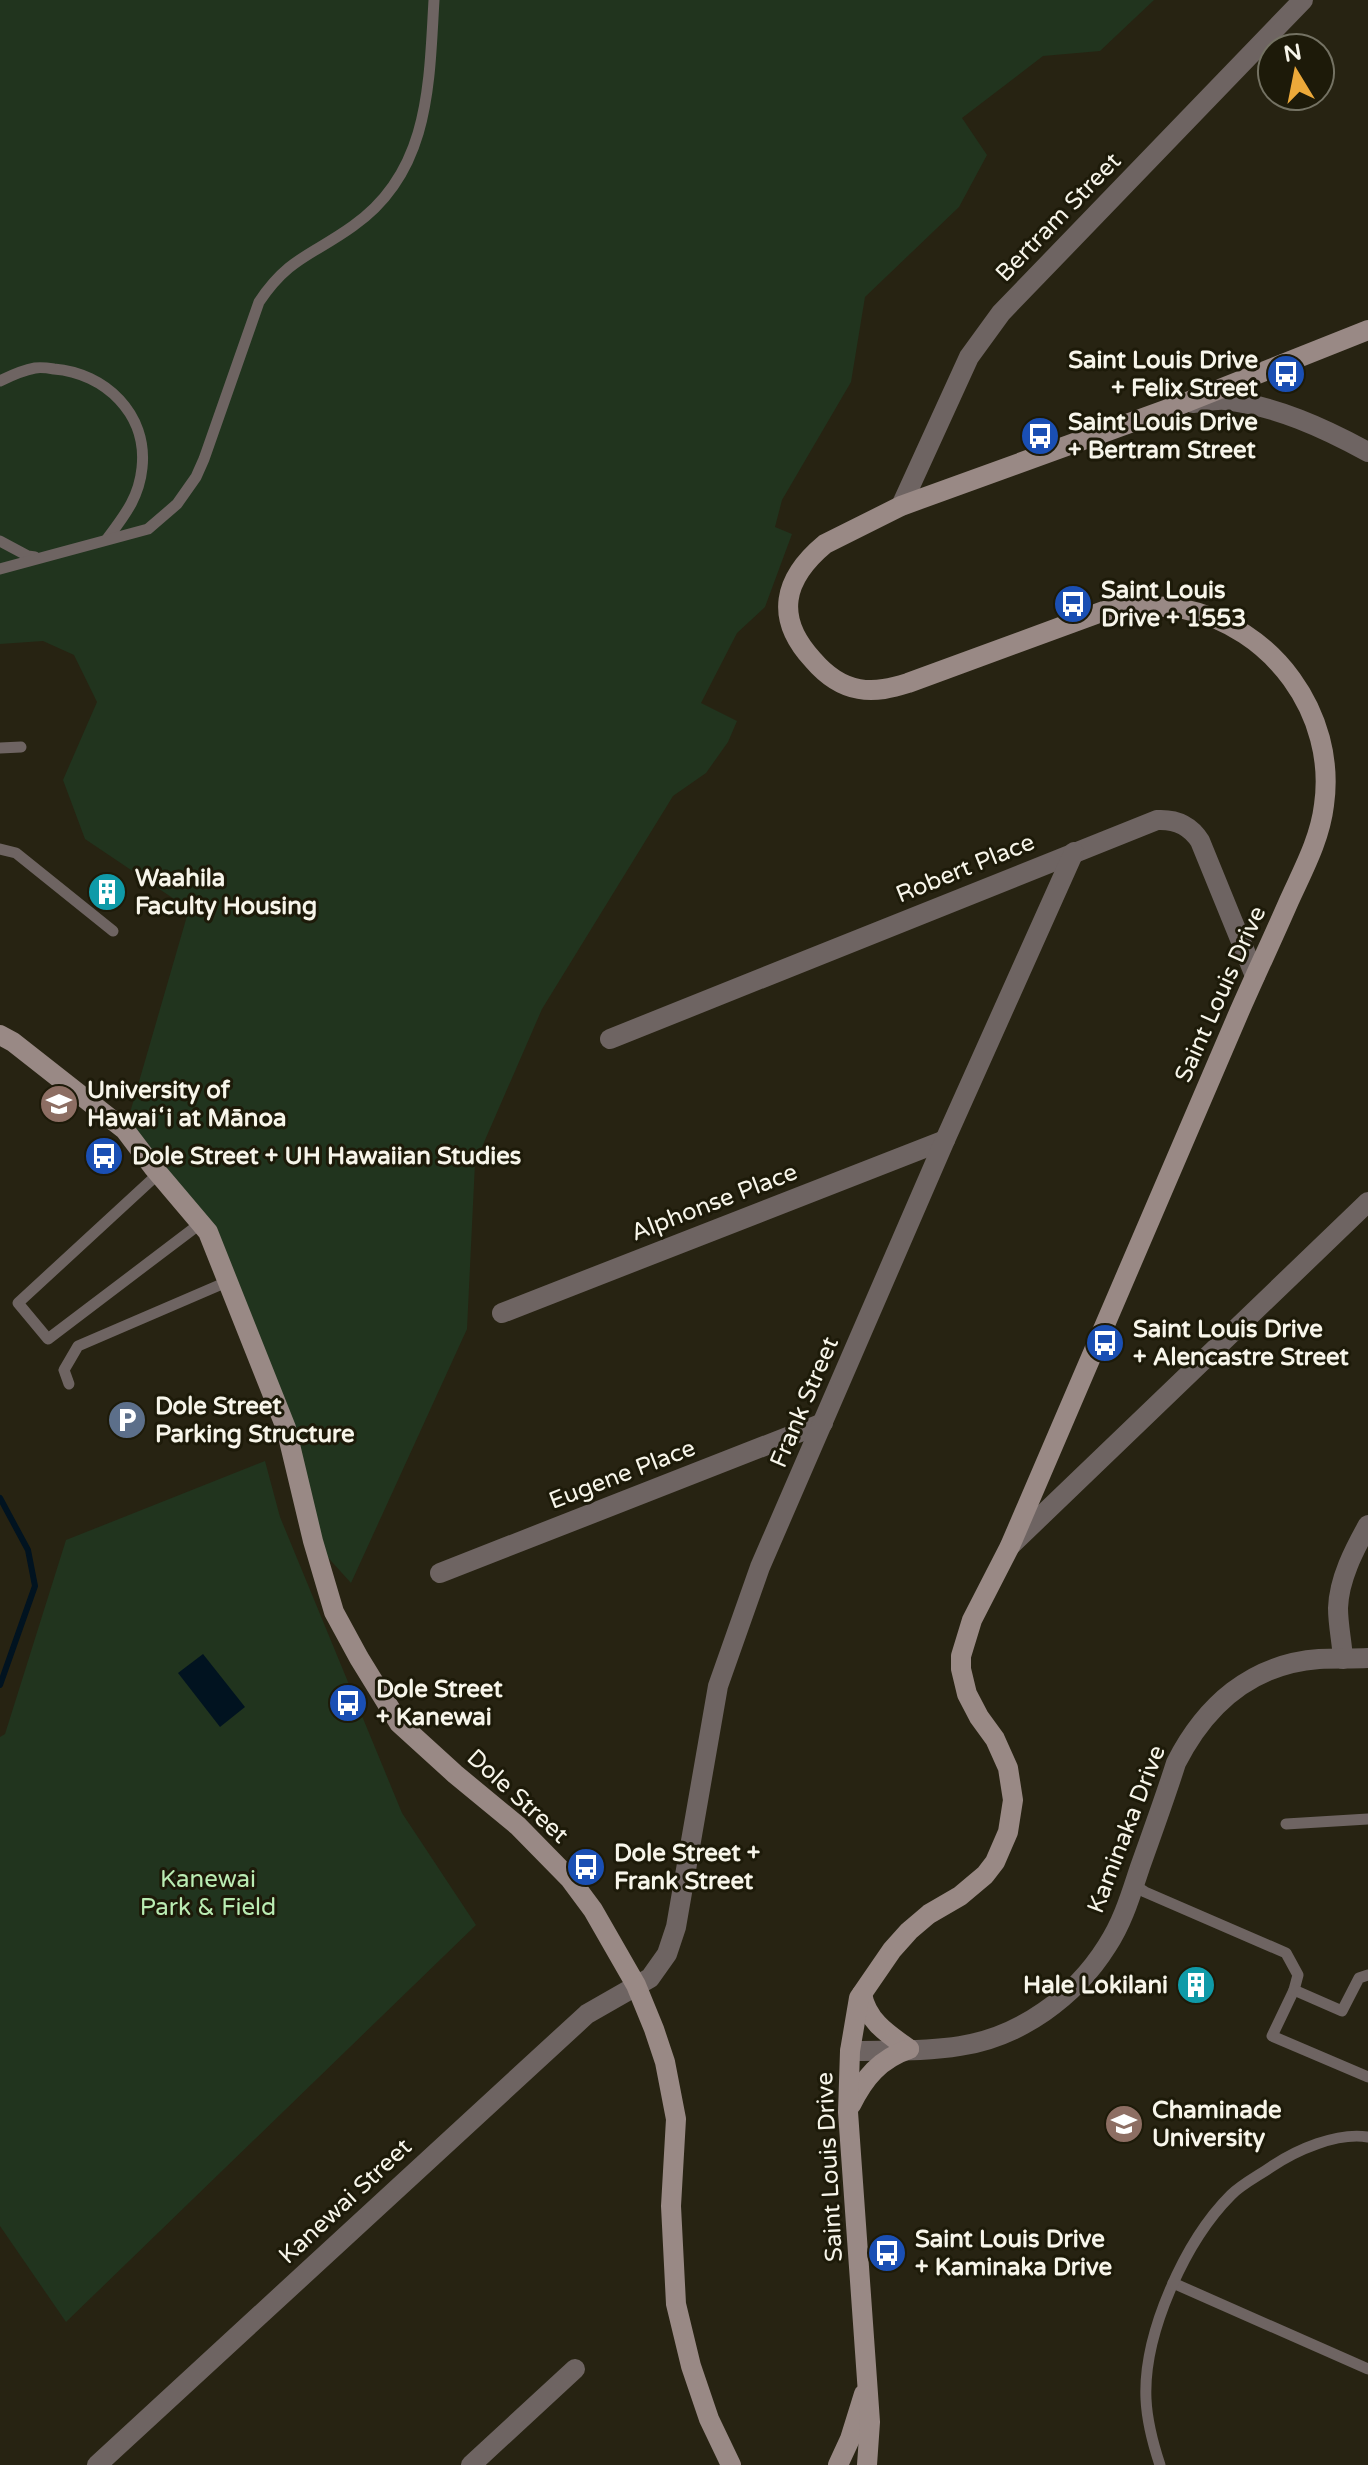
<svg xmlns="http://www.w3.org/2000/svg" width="1368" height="2465" font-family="'Varela Round',sans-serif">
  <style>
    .green { fill: #21341e }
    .water { fill: #011320 }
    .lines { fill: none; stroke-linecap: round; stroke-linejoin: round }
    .stream { stroke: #011320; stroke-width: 6 }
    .lane { stroke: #6e6462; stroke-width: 11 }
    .street { stroke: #6e6462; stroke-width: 20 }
    .secondary { stroke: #998985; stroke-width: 20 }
    .labels { text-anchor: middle; stroke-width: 6; stroke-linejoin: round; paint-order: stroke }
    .street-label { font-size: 24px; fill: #f7f5ea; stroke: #1d1a09 }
    .poi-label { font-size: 24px; font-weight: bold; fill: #f7f5ea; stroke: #1d1a09; text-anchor: start }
    .park-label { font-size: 24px; fill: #baecb3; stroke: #1d1a09 }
  </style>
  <rect width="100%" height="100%" fill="#272312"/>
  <g class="green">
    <polygon points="0,0 1154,0 1100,51 1043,56 962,118 987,155 959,207 865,297 851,382 782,500 775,527 792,534 765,607 737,633 701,703 737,721 728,742 706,773 673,796 542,1009 475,1163 467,1329 351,1583 313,1541 286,1428 208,1232 125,1130 189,909 85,839 63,780 97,702 74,655 43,641 0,644"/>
    <polygon points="265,1461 280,1517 402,1813 476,1925 66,2322 0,2226 0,1737 5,1734 66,1540"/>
  </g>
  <polygon class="water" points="203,1654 245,1707 220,1727 178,1673"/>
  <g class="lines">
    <polyline class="stream" points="0,1498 28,1550 35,1586 0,1685"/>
    <g class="lane">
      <path d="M0,381c10,-5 24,-11 35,-13 6,-1 13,0 19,1 51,4 94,45 88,99 -3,30 -18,48 -35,71"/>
      <polyline points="0,541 28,556 35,557"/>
      <path d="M0,569l148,-40 29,-25 19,-27 8,-18 55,-157c30,-45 54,-47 94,-76 77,-54 76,-141 81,-226"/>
      <polyline points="0,748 21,747"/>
      <polyline points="0,849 16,853 113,931"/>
      <polyline points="158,1174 18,1303 48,1339 201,1223"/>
      <polyline points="69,1384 64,1370 78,1346 229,1281"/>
      <polyline points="1286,1824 1368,1819"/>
      <polyline points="1134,1885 1145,1892 1286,1953 1298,1975 1294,1990 1272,2036 1368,2077"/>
      <polyline points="1294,1990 1342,2011 1359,1978 1368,1975"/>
      <polyline points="1173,2283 1368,2369"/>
      <path d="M1160,2465c-7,-21 -13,-44 -14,-66 -3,-65 39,-158 85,-204 11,-11 27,-19 40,-28 25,-17 66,-35 97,-30"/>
    </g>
    <g class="street">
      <path d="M1193,403c11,-1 22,-4 32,-3 51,6 99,28 143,52"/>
      <polyline points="901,506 969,357 1001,313 1303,0"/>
      <path d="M610,1039l547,-219c18,-1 33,5 43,21l55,135"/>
      <polyline points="502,1313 945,1140"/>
      <polyline points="1010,1546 1368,1202"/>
      <polyline points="440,1573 823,1423"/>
      <path d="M1343,1659c-1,-17 -5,-34 -5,-51 1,-29 16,-58 30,-83"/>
      <path d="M850,2051c36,-1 74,1 110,-5 60,-9 115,-49 147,-100 16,-24 24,-52 33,-79 12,-34 25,-69 36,-104 29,-57 75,-99 143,-104 16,-1 33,0 49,-1"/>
      <polyline points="97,2465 587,2014 650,1978 667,1954 676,1927 718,1686 760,1567 945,1140 1074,852"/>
      <polyline points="471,2465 575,2369"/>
    </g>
    <g class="secondary">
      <polyline points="0,1035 13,1042 125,1130 153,1167 208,1232 286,1428 313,1541 334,1612 359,1658 399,1723 455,1774 518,1826 570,1879 593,1910 636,1985 654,2029 665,2062 676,2119 671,2206 676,2304 691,2366 709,2419 731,2465"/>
      <path d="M862,1994c5,27 26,40 47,55"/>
      <path d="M851,2105c13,-27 29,-46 58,-56"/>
      <polyline points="838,2465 850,2439 864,2394"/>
      <path d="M867,2465l3,-43 -22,-310 2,-61 9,-53 33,-48 17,-19 20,-17 31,-18 25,-21 10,-13 13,-30 5,-32 -5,-32 -13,-29 -16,-22 -12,-23 -6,-25v-13l11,-36 38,-74c76,-176 152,-352 227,-529 17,-39 35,-77 52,-116 14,-31 31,-62 35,-96 13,-91 -52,-179 -141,-196 -27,-5 -52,-3 -79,2l-196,72c-16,5 -32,9 -49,6 -18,-3 -34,-15 -46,-29 -39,-42 -30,-81 12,-116l76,-38 281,-102 186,-74"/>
    </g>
  </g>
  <defs>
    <symbol id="bus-disc" viewBox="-11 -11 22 22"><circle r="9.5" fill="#1a4fb4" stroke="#1d1a09"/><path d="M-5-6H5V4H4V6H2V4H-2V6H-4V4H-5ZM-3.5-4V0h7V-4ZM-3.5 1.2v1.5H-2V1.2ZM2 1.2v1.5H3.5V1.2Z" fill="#fff"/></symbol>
    <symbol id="building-disc" viewBox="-11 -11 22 22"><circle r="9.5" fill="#0f9aa8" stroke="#1d1a09"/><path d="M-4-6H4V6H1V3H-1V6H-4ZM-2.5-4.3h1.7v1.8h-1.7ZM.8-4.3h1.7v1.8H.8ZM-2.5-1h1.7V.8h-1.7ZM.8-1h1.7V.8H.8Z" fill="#fff"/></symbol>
    <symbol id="university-disc" viewBox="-11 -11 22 22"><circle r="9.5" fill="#8d6e63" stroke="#1d1a09"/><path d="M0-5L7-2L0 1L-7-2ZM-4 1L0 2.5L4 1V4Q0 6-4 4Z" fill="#fff"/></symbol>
    <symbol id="parking-disc" viewBox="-11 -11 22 22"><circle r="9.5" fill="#5c6f8a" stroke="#1d1a09"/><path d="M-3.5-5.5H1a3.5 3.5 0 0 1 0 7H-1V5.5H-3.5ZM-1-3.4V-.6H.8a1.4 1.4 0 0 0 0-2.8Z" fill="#fff"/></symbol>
  </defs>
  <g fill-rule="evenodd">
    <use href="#bus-disc" x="1264" y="352" width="44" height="44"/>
    <use href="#bus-disc" x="1018" y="414" width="44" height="44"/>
    <use href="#bus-disc" x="1051" y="582" width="44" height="44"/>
    <use href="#building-disc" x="85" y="870" width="44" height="44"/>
    <use href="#university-disc" x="37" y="1082" width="44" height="44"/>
    <use href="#bus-disc" x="82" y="1134" width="44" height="44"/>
    <use href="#bus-disc" x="1083" y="1321" width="44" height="44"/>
    <use href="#parking-disc" x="105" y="1398" width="44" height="44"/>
    <use href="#bus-disc" x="326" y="1681" width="44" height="44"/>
    <use href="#bus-disc" x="564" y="1845" width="44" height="44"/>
    <use href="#building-disc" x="1174" y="1963" width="44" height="44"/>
    <use href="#university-disc" x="1102" y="2102" width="44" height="44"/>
    <use href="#bus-disc" x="865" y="2231" width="44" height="44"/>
  </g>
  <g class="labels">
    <g class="street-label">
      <text transform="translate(1058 217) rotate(-46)" y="8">Bertram Street</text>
      <text transform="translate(965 868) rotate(-22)" y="8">Robert Place</text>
      <text transform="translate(1220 994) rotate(-66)" y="8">Saint Louis Drive</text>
      <text transform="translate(714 1202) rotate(-21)" y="8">Alphonse Place</text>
      <text transform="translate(804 1402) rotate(-67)" y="8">Frank Street</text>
      <text transform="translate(622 1474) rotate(-21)" y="8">Eugene Place</text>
      <text transform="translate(518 1796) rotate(42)" y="8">Dole Street</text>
      <text transform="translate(1126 1829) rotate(-69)" y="8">Kaminaka Drive</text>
      <text transform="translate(829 2167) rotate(-93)" y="8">Saint Louis Drive</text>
      <text transform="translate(345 2201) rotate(-43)" y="8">Kanewai Street</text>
    </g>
    <g class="poi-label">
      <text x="1258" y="368" text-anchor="end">Saint Louis Drive<tspan x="1258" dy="28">+ Felix Street</tspan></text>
      <text x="1068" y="430">Saint Louis Drive<tspan x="1068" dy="28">+ Bertram Street</tspan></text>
      <text x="1101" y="598">Saint Louis<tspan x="1101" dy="28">Drive + 1553</tspan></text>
      <text x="135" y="886">Waahila<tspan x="135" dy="28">Faculty Housing</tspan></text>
      <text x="87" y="1098">University of<tspan x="87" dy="28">Hawaiʻi at Mānoa</tspan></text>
      <text x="132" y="1164">Dole Street + UH Hawaiian Studies</text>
      <text x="1133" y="1337">Saint Louis Drive<tspan x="1133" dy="28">+ Alencastre Street</tspan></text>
      <text x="155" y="1414">Dole Street<tspan x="155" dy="28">Parking Structure</tspan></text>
      <text x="376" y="1697">Dole Street<tspan x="376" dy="28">+ Kanewai</tspan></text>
      <text x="614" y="1861">Dole Street +<tspan x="614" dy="28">Frank Street</tspan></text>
      <text x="1168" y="1993" text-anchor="end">Hale Lokilani</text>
      <text x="1152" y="2118">Chaminade<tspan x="1152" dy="28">University</tspan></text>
      <text x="915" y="2247">Saint Louis Drive<tspan x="915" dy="28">+ Kaminaka Drive</tspan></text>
    </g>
    <g class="park-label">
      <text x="208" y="1887">Kanewai<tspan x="208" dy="28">Park &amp; Field</tspan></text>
    </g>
  </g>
  <g transform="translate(1296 72) rotate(350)"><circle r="38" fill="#1d1a09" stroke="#747263" stroke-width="2"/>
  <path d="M0-6L14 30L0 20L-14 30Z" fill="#eca93a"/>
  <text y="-12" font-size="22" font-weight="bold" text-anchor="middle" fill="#f7f5ea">N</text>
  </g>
</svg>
